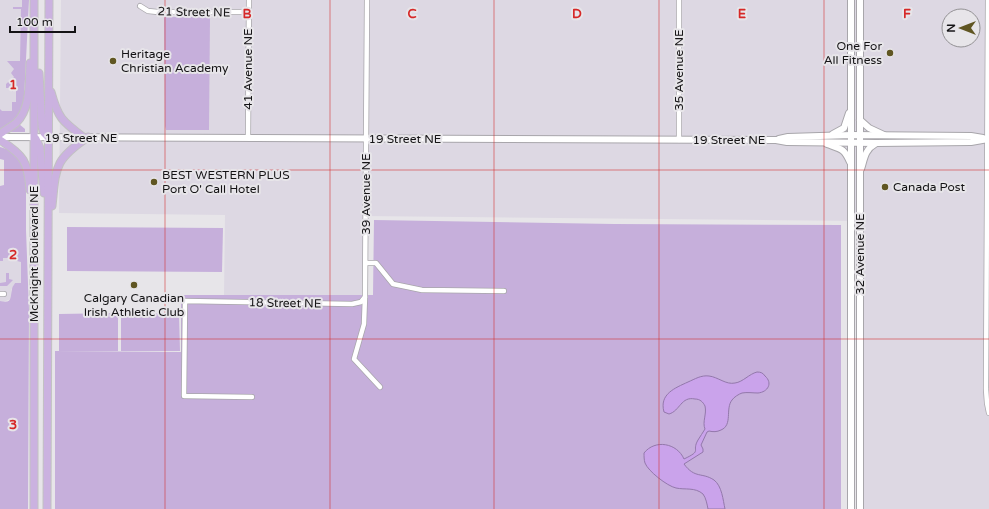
<svg xmlns="http://www.w3.org/2000/svg" width="989" height="509" font-family="'Varela Round',sans-serif">
  <style>
    .built { fill: #ddd8e3; fill-rule: evenodd }
    .green { fill: #c6afdb }
    .water { fill: #caa3eb; stroke: #9378ab }
    .lines { fill: none; stroke-linecap: round; stroke-linejoin: round }
    .street-casing { stroke: #a8a6ab; stroke-width: 6 }
    .secondary-casing { stroke: #a8a6ab; stroke-width: 8 }
    .primary-casing { stroke: #c2c2c2; stroke-width: 9 }
    .street { stroke: #fff; stroke-width: 4.5 }
    .secondary { stroke: #fff; stroke-width: 6 }
    .primary { stroke: #cbb2e0; stroke-width: 7 }
    .grid { fill: none; stroke: #d62828; stroke-width: 1; stroke-opacity: 0.55 }
    .poi-dot { fill: #605622; stroke: #e7e5e9; stroke-width: 1.5 }
    .labels { text-anchor: middle; stroke-width: 4; stroke-linejoin: round; paint-order: stroke }
    .street-label { font-size: 12px; fill: #141315; stroke: #e7e5e9 }
    .poi-label { font-size: 12px; fill: #141315; stroke: #e7e5e9; text-anchor: start }
    .grid-label { font-size: 13px; text-anchor: middle; font-weight: bold; fill: #d62828; stroke: #e7e5e9; stroke-width: 4; stroke-linejoin: round; paint-order: stroke }
  </style>
  <rect width="100%" height="100%" fill="#e7e5e9"/>
  <g class="built">
    <polygon points="0,0 23,0 22,61 18,106 9,120 0,120"/>
    <path d="M61,0h928v509h-125l-2,-288 -499,-5v79h-139l1,-80 -166,-2zM949,16h24v24h-24z"/>
    <polygon points="0,254 24,254 24,283 15,283 11,290 11,299 3,302 0,301"/>
  </g>
  <g class="green">
    <path d="M22,0h7l-5,99c-3,15 -9,25 -24,30v-20l2,2h10v-9h4v-12h-3l-1,2v-4h-6v-4l8,-7 -3,-4 3,-4 -7,-8h13l1,-52h-8v-2h9z"/>
    <polygon points="164,17 210,17 209,130 166,130 165,126"/>
    <polygon points="19,124 25,129 25,132 11,132 11,130"/>
    <path d="M0,147l10,3 12,12 4,15v53l3,80 -1,199h-28v-208c13,3 10,-4 12,-12 0,-2 2,-4 3,-6h6v-21l-4,-1v-3h-14v3h-3v-75l4,-1v-25l-4,-1z"/>
    <polygon points="374,220 614,224 841,225 841,509 55,509 55,351 181,352 181,295 373,295"/>
    <polygon points="67,227 223,228 222,272 67,271"/>
    <polygon points="6,273 9,273 9,279 13,280 7,286 0,286 0,283 6,282"/>
    <polygon points="118,313 118,351 59,351 59,314"/>
    <polygon points="179,313 180,351 121,351 121,314"/>
  </g>
  <path class="water" d="M757,372c4,0 6,1 8,4 8,7 3,16 -7,17 -5,0 -11,-1 -16,0 -3,1 -8,4 -10,7 -7,9 1,25 -11,30 -4,2 -8,2 -12,1l-2,1 -6,13 2,4v3l-19,12c11,15 18,8 30,16 8,6 9,20 11,29h-17c-1,-5 -2,-11 -5,-15 -8,-7 -18,-4 -27,-6 -9,-2 -28,-17 -31,-25 -1,-3 -1,-7 -1,-10 11,-14 33,-10 40,6 19,-9 7,-7 14,-19 2,-4 5,-7 7,-11 -3,-7 2,-15 0,-23 -2,-4 -5,-7 -10,-7 -14,-3 -15,12 -26,15l-5,-2c-5,-18 11,-24 24,-30 7,-3 13,-7 21,-6 9,1 17,9 26,7 8,-1 14,-9 22,-11z"/>
  <g class="lines">
    <defs>
      <g id="street">
        <polyline points="679,0 679,140"/>
        <polyline points="988,0 986,389 987,403 989,413"/>
        <polyline points="140,6 148,11 158,12 249,12"/>
        <polyline points="248,138 249,0"/>
        <polyline points="366,263 376,263 393,284 422,290 504,291"/>
        <polyline points="0,294 4,294"/>
        <polyline points="365,297 364,324 354,359 380,387"/>
        <polyline points="252,397 184,396 185,301 352,304 361,302 365,297 367,0"/>
      </g>
      <g id="secondary">
        <polyline points="851,0 851,509"/>
        <polyline points="860,0 860,509"/>
        <polyline points="860,120 869,128 884,135"/>
        <polyline points="833,134 844,128 849,113"/>
        <polyline points="0,137 776,140 787,142 876,143 971,142 988,139"/>
        <polyline points="779,139 788,137 851,135 971,136 983,138"/>
        <path d="M827,144c14,5 17,4 23,18"/>
        <path d="M861,169c3,-9 4,-20 14,-25"/>
      </g>
      <g id="primary">
        <polyline points="39,73 42,127 44,133 48,137"/>
        <path d="M51,92c7,26 11,29 32,45"/>
        <path d="M0,134c5,-4 11,-7 16,-11 15,-14 13,-41 14,-60"/>
        <polyline points="36,139 40,148 44,193"/>
        <path d="M0,140c24,15 28,22 30,50"/>
        <path d="M52,206c4,-39 2,-46 36,-69"/>
        <polyline points="34,509 34,0"/>
        <polyline points="47,509 49,0"/>
      </g>
    </defs>
    <use href="#street" class="street-casing"/>
    <use href="#secondary" class="secondary-casing"/>
    <use href="#primary" class="primary-casing"/>
    <use href="#street" class="street"/>
    <use href="#secondary" class="secondary"/>
    <use href="#primary" class="primary"/>
  </g>
  <path class="grid" d="M165,0v509M330,0v509M494,0v509M659,0v509M824,0v509M0,170h989M0,339h989"/>
  <g class="poi-dot">
    <circle cx="890" cy="53" r="4"/>
    <circle cx="113" cy="61" r="4"/>
    <circle cx="154" cy="182" r="4"/>
    <circle cx="885" cy="187" r="4"/>
    <circle cx="134" cy="285" r="4"/>
  </g>
  <g class="labels">
    <g class="street-label">
      <text transform="translate(194 12) rotate(1)" y="4">21 Street NE</text>
      <text transform="translate(248 69) rotate(-90)" y="4">41 Avenue NE</text>
      <text transform="translate(679 70) rotate(-90)" y="4">35 Avenue NE</text>
      <text x="81" y="142">19 Street NE</text>
      <text x="405" y="143">19 Street NE</text>
      <text x="729" y="144">19 Street NE</text>
      <text transform="translate(366 194) rotate(-90)" y="4">39 Avenue NE</text>
      <text transform="translate(34 254) rotate(-90)" y="4">McKnight Boulevard NE</text>
      <text transform="translate(860 254) rotate(-90)" y="4">32 Avenue NE</text>
      <text transform="translate(285 303) rotate(1)" y="4">18 Street NE</text>
    </g>
    <g class="poi-label">
      <text x="882" y="50" text-anchor="end">One For<tspan x="882" dy="14">All Fitness</tspan></text>
      <text x="121" y="58">Heritage<tspan x="121" dy="14">Christian Academy</tspan></text>
      <text x="162" y="179">BEST WESTERN PLUS<tspan x="162" dy="14">Port O' Call Hotel</tspan></text>
      <text x="893" y="191">Canada Post</text>
      <text x="134" y="302" text-anchor="middle">Calgary Canadian<tspan x="134" dy="14">Irish Athletic Club</tspan></text>
    </g>
  </g>
  <g class="grid-label">
    <text x="247" y="18">B</text>
    <text x="412" y="18">C</text>
    <text x="577" y="18">D</text>
    <text x="742" y="18">E</text>
    <text x="907" y="18">F</text>
    <text x="13" y="89">1</text>
    <text x="13" y="259">2</text>
    <text x="13" y="429">3</text>
  </g>
  <g transform="translate(961 28) rotate(270)"><circle r="19" fill="#e7e5e9" stroke="#939194"/>
  <path d="M0-3L7 15L0 10L-7 15Z" fill="#605622"/>
  <text y="-6" font-size="11" font-weight="bold" text-anchor="middle" fill="#141315">N</text>
  </g>
  <path d="M10 26v6h65v-6" fill="none" stroke="#141315" stroke-width="2"/>
  <text x="16" y="26" font-size="12" fill="#141315" stroke="#e7e5e9" stroke-width="3" paint-order="stroke">100 m</text>
</svg>
